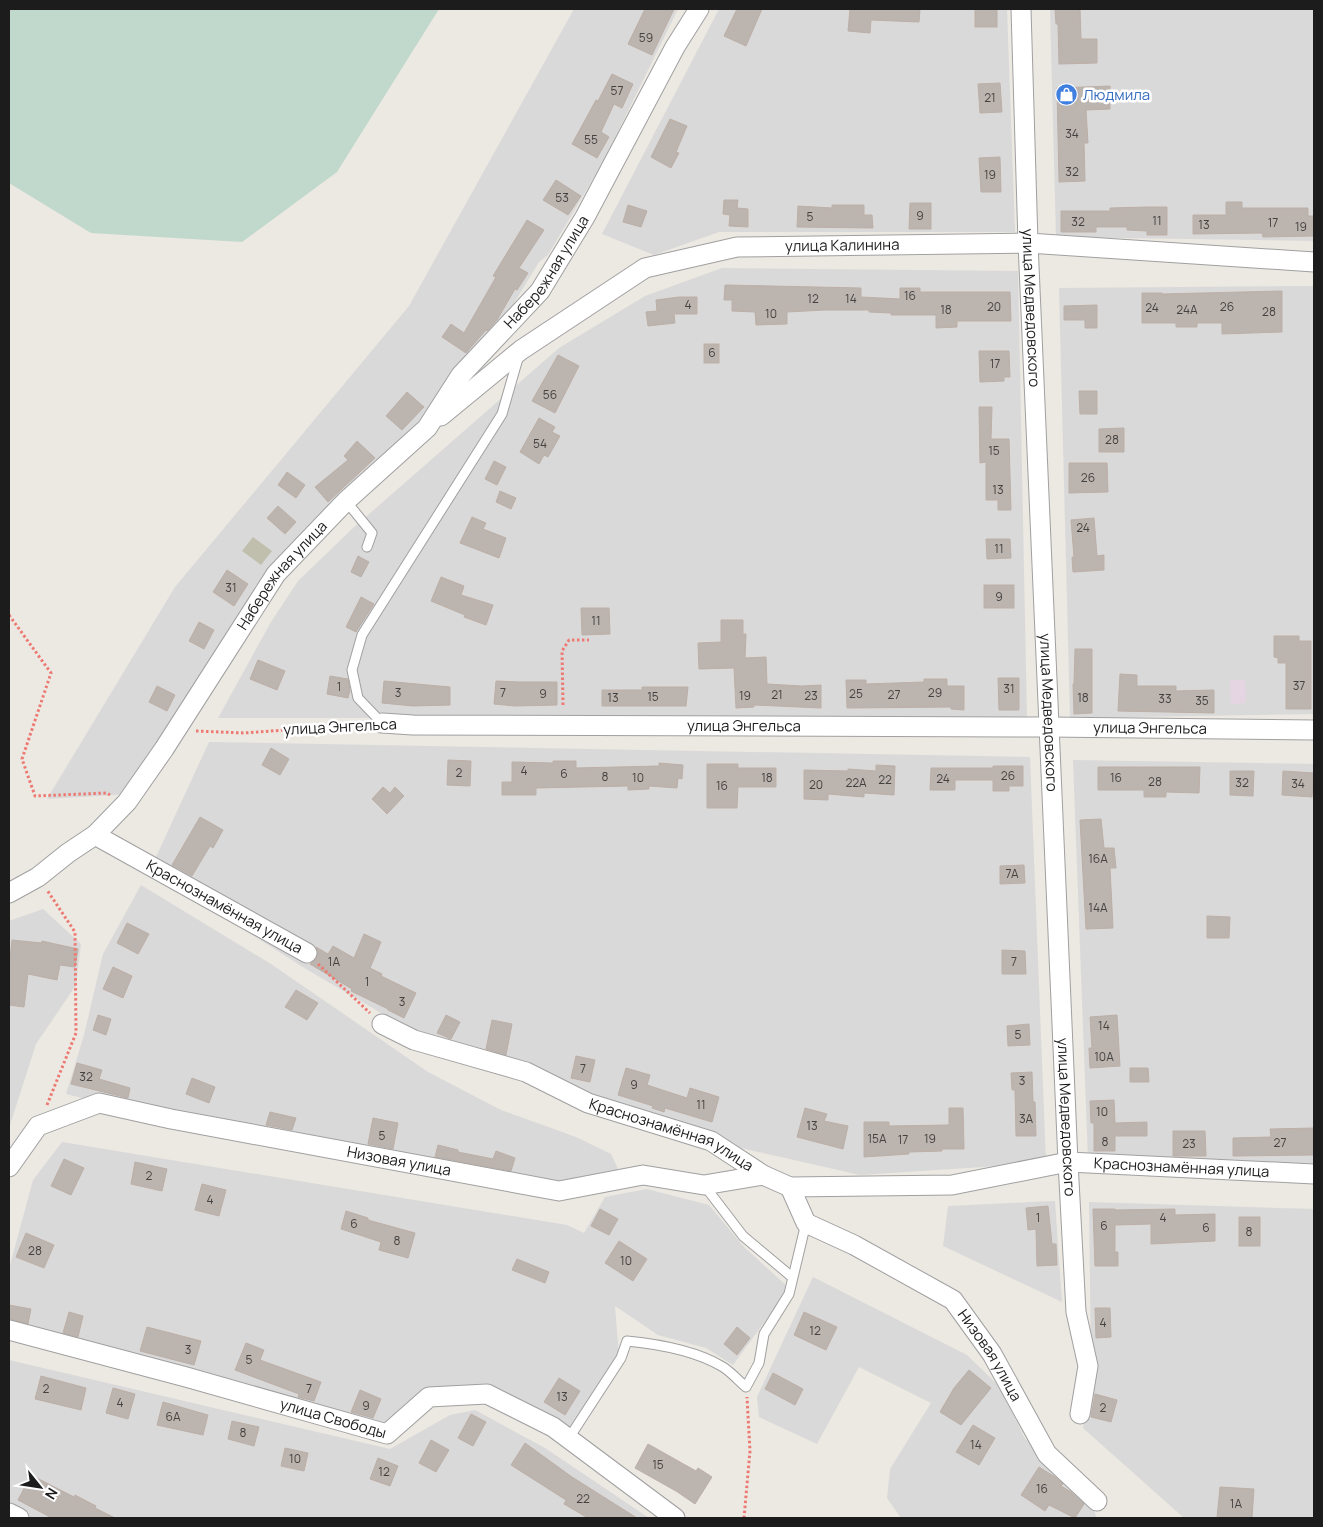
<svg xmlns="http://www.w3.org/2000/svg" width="1323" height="1527" font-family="Manrope,sans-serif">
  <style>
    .residential { fill: #dad9d9 }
    .industrial { fill: #e5d4e2 }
    .construction { fill: #c0bfae }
    .wetland { fill: #c0d9cc }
    .building { fill: #bcb4af; stroke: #bcafa6 }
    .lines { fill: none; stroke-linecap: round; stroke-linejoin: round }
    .lane-casing { stroke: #a0a0a0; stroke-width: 11 }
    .street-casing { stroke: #a0a0a0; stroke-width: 21 }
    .path { stroke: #ed7a72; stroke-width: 3; stroke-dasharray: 2.5 2.5; stroke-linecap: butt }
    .lane { stroke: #fff; stroke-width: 9 }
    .street { stroke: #fff; stroke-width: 19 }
    .labels { text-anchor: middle; stroke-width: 5; stroke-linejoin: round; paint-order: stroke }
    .number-label { font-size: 12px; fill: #444241 }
    .shop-label { font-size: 15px; fill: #366cbe; stroke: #fff; text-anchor: start }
    .street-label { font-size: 15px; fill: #1c1c1c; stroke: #fff }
  </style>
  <rect width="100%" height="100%" fill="#ece8e2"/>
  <g class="residential">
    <polygon points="574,9 678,9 603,162 548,255 539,262 494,336 426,414 274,562 149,773 131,794 47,799 175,587 409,306"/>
    <polygon points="719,9 1007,9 1015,232 719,232 654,255 602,234"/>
    <polygon points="1050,9 1314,9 1314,241 1056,237"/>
    <polygon points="722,268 1018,271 1027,718 218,718 271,622 298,581 352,529 559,348 645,296"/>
    <polygon points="1314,286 1314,714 1070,718 1059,288"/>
    <polygon points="209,742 1030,757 1046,1163 860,1175 715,1142 417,1034 306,969 150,870"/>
    <polygon points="1073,760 1314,764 1314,1163 1088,1160"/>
    <polygon points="141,885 271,964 428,1072 501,1110 576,1137 611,1154 618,1169 599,1184 549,1192 175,1110 107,1104 66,1094 84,1035 103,954"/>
    <polygon points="43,909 81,944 76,985 36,1044 9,1128 9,921"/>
    <polygon points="62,1142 567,1225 584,1233 605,1197 647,1189 709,1205 744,1247 789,1288 733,1365 706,1348 658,1335 615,1306 620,1369 578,1432 496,1393 436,1399 384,1428 9,1339 9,1269 33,1180"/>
    <polygon points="1055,1201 1062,1302 943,1246 948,1206"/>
    <polygon points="1089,1202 1314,1209 1314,1518 1184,1518 1083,1428 1091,1365"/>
    <polygon points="813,1277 967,1355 1001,1388 1024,1437 1045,1462 1089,1500 1097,1518 901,1518 887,1498 890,1469 931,1403 859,1367 817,1444 759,1417 757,1397"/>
    <polygon points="9,1360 390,1449 450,1415 475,1410 545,1448 649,1518 29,1518 9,1507"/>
  </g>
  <polygon class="industrial" points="1230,680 1245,680 1246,703 1231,704"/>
  <polygon class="construction" points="253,537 272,551 261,565 242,551"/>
  <polygon class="wetland" points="9,9 439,9 337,172 242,242 91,233 9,183"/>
  <g class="building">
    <polygon points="645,9 674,9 652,55 628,44"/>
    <polygon points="737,9 762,9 746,46 724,36"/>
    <polygon points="850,9 920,9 919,22 871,20 870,33 848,31"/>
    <rect x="975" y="9" width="22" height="18"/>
    <polygon points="1055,9 1080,9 1081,39 1097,39 1097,63 1059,64 1058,24 1056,24"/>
    <polygon points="612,74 633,84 622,108 614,104 601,132 609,137 597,158 572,144 596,100 598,101"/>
    <polygon points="1000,83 1002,112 980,113 978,84"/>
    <polygon points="1110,86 1110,109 1086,110 1088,143 1084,143 1085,181 1059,182 1057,88"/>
    <polygon points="670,119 687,126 676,152 679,153 671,168 651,157"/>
    <polygon points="1000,157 1001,192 981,192 979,158"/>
    <polygon points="556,180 581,196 568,215 543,200"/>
    <polygon points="724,200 738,200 737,208 748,209 748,227 729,226 730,215 723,214"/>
    <polygon points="1226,202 1242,202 1242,208 1308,208 1308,216 1314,216 1314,236 1263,237 1262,233 1193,234 1193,215 1226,215"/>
    <polygon points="910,203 931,203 931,229 909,229"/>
    <polygon points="628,205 647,211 641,227 623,222"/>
    <polygon points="832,205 864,205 864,215 872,215 873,228 797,227 798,206 832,208"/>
    <polygon points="1148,207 1167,207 1167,235 1147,235 1147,231 1127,230 1127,227 1096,227 1096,232 1061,232 1061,211 1110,211 1110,208"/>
    <polygon points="527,220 544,230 519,268 528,273 517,290 515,289 497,320 487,331 486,330 466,353 442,337 451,324 464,333 496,277 493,276"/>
    <polygon points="725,285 861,288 861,297 900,299 900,288 920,288 920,292 1010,292 1011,321 957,321 957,327 936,328 936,315 891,315 891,313 869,312 869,310 825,310 787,312 787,324 756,325 755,312 732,311 732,300 724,300"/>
    <polygon points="1282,291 1282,332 1222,334 1222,323 1197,323 1197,327 1176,327 1176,323 1142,323 1142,293 1162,293 1162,294"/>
    <polygon points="679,297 697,297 697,314 674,314 675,323 648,326 646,312 657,311 656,300"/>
    <polygon points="1097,305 1097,328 1085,328 1085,320 1064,320 1064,306"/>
    <rect x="704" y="344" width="15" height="19"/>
    <polygon points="979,351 1009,351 1010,377 1004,377 1004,381 980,382"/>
    <polygon points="558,355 579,366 555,413 532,401"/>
    <polygon points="1079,391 1097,391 1097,414 1080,414"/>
    <polygon points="407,392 424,407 402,430 386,416"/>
    <polygon points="979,407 992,407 991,439 1009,439 1011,510 998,510 998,500 986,500 986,462 980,463"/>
    <polygon points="539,418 555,427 552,432 560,436 548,457 544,455 539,464 520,452"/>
    <polygon points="1124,428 1124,452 1099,452 1099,429"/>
    <polygon points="357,441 375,458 328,502 315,487 348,460 344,456"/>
    <polygon points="494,461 506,467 497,485 485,479"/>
    <polygon points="1069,463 1107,463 1108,492 1069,493"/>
    <polygon points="287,472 305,485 296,498 278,485"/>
    <polygon points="500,491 516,498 511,509 496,502"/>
    <polygon points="278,506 296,522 285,534 267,518"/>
    <polygon points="472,517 486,523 483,529 506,538 499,558 460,543"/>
    <polygon points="1094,518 1097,556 1104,555 1104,570 1073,572 1072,557 1074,557 1071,520"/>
    <polygon points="986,539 1010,539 1011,558 987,559"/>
    <polygon points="358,556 369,562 361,577 351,572"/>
    <polygon points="227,570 248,584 234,606 213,592"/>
    <polygon points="441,577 464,586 461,595 493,605 486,625 464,617 465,615 431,601"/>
    <rect x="984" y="585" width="30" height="23"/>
    <polygon points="361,597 374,604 356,632 346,627"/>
    <polygon points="581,608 609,608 610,634 582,635"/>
    <polygon points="721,620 743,620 743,634 746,634 745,658 766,657 767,684 802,686 821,685 821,708 754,705 754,707 736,708 734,668 699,669 698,643 721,642"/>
    <polygon points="199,622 214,630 204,649 189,641"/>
    <polygon points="1274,636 1299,636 1299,641 1311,641 1311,709 1286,709 1286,663 1278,663 1278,658 1274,657"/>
    <polygon points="1075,649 1092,649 1092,713 1074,714 1073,684 1074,684"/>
    <polygon points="258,660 285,671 277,690 250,679"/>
    <polygon points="1120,674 1137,675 1137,686 1176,686 1176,691 1214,690 1214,713 1118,711"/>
    <polygon points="330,676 348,679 350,690 348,698 327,694"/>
    <polygon points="998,678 1019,678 1019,710 999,710"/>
    <polygon points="924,679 947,679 947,686 964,686 964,710 951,709 951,707 847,708 846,680 866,680 866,684 924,682"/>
    <polygon points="384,681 450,687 450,705 413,706 382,703"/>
    <polygon points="496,681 519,682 557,682 557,705 515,706 494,704"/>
    <polygon points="157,686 175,695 167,711 149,702"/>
    <polygon points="642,687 688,687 686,706 602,706 602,690 642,690"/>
    <polygon points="271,748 289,759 280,775 262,765"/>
    <polygon points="448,760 471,761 470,786 447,785"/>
    <polygon points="553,761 576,761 576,768 659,766 659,763 683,765 682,779 678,778 677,788 649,786 649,789 628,790 628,786 536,788 536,795 502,795 502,782 512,782 512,762 553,763"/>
    <polygon points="707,764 738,764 738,768 776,768 776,787 738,787 737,808 707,808"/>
    <polygon points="876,765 895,766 894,795 864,793 864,797 828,794 828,800 804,799 804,770 848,771 848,769 876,771"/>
    <polygon points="993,766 1023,766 1023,786 1009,786 1009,791 993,791 993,780 955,780 955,790 930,790 931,768 993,768"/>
    <polygon points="1098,767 1200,767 1199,793 1166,792 1166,797 1144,797 1144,790 1098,790"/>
    <polygon points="1230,771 1254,771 1253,796 1230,795"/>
    <polygon points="1283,771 1314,773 1312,797 1282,795"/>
    <polygon points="383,787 390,793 395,787 404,796 387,814 372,799"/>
    <polygon points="200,817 223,830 213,848 210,846 192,876 172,865"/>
    <polygon points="1101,819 1104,848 1114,848 1116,868 1110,868 1113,928 1086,929 1080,820"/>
    <polygon points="1024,865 1025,883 1000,884 1000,866"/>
    <polygon points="1207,916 1230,917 1229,938 1207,938"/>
    <polygon points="127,923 149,934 138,954 117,943"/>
    <polygon points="364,934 381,942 370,968 382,974 381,976 416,993 404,1018 388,1010 388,1009 351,991 352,989 310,964 317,958 318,952 316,947 328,954 333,946 354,958"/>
    <polygon points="12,940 41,943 42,941 78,949 75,967 60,965 57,980 28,974 24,1007 9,1005 9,968"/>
    <polygon points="1002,950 1025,951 1026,974 1002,974"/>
    <polygon points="113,967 132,976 123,998 103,989"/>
    <polygon points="296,990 318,1003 307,1020 285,1007"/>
    <polygon points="98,1015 111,1019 106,1035 93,1030"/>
    <polygon points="446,1015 460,1022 451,1039 437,1033"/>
    <polygon points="1117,1015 1120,1066 1090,1068 1089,1048 1092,1048 1090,1017"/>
    <polygon points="492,1020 512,1024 506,1055 486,1049"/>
    <polygon points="1029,1024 1030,1045 1008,1046 1007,1026"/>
    <polygon points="576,1056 595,1060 590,1082 571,1078"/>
    <polygon points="77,1063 102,1070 99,1079 130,1088 128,1098 71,1084"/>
    <polygon points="626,1068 650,1075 647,1085 687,1098 690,1088 719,1097 712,1122 665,1108 664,1112 652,1108 653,1106 618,1095"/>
    <polygon points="1130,1068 1148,1068 1149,1082 1130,1082"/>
    <polygon points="1032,1072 1033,1102 1035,1102 1036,1136 1016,1136 1015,1090 1012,1090 1011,1073"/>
    <polygon points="192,1078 215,1087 209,1103 186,1094"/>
    <polygon points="1114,1100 1115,1123 1147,1122 1147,1136 1115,1136 1115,1151 1094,1151 1094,1123 1091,1123 1090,1101"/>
    <polygon points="805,1108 827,1114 824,1121 848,1126 843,1149 797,1137"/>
    <polygon points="949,1108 963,1108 964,1149 942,1149 942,1151 909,1152 909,1154 864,1157 864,1122 889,1122 889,1126 949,1125"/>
    <polygon points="270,1112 296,1118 292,1130 266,1125"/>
    <polygon points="373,1118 398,1123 393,1149 368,1144"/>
    <polygon points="1314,1128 1314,1155 1233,1156 1233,1138 1271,1137 1270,1129"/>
    <polygon points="1173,1131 1205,1131 1206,1156 1173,1156"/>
    <polygon points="438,1145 458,1150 458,1152 493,1159 496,1151 515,1158 511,1171 435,1157"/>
    <polygon points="64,1159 84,1168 71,1195 51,1186"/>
    <polygon points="135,1162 167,1169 162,1191 131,1184"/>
    <polygon points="202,1184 226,1190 219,1216 195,1210"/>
    <polygon points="1048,1206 1052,1244 1056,1244 1057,1265 1037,1266 1036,1229 1028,1230 1026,1208"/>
    <polygon points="600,1209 618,1219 609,1235 591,1226"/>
    <polygon points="1093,1209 1115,1209 1115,1210 1175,1209 1175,1215 1215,1214 1215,1241 1151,1244 1151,1224 1115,1225 1115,1252 1118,1252 1118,1266 1095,1266"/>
    <polygon points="346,1211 368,1218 368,1220 415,1233 408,1258 379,1250 381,1242 341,1229"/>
    <rect x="1239" y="1217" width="21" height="29"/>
    <polygon points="26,1233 54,1245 44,1268 16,1257"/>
    <polygon points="619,1241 647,1259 633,1281 605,1263"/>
    <polygon points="517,1259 549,1272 545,1283 512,1270"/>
    <polygon points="9,1305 31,1309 28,1324 9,1319"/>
    <polygon points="1095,1308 1110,1308 1111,1337 1096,1338"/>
    <polygon points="69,1312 83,1316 78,1337 63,1333"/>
    <polygon points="804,1312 837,1327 826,1350 794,1335"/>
    <polygon points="147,1327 201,1341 194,1365 140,1351"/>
    <polygon points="737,1327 750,1338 737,1355 724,1344"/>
    <polygon points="246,1343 264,1350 260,1360 321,1382 314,1401 298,1397 299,1394 235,1370"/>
    <polygon points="969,1370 991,1388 961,1425 940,1412 954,1388"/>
    <polygon points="773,1373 803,1389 795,1405 765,1389"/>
    <polygon points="41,1376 86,1388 81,1410 35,1399"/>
    <polygon points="559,1378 580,1391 565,1415 544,1402"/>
    <polygon points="113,1388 135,1394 128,1419 106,1413"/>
    <polygon points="360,1390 381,1399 373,1418 351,1412"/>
    <polygon points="1095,1394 1117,1400 1111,1422 1091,1417"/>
    <polygon points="163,1402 208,1415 203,1435 157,1425"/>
    <polygon points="471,1414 486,1422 473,1446 458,1438"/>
    <polygon points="232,1421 259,1427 254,1446 228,1439"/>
    <polygon points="973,1425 995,1438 979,1465 956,1452"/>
    <polygon points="431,1440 449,1450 436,1472 419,1463"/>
    <polygon points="525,1443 572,1477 637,1518 588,1518 564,1504 566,1500 511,1465"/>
    <polygon points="648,1444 696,1471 698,1468 712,1477 695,1504 676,1491 635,1468"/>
    <polygon points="285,1448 308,1453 304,1471 281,1466"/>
    <polygon points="378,1458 398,1466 390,1486 370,1479"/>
    <polygon points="1039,1467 1055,1477 1063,1484 1061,1486 1071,1492 1084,1504 1075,1518 1049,1505 1045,1511 1021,1495"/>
    <polygon points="31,1475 74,1497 75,1495 96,1506 95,1508 115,1518 52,1518 18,1500"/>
    <polygon points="1220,1487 1254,1489 1252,1518 1217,1518"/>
  </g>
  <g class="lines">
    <defs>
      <g id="lane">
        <polyline points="346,501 372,533 367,547"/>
        <polyline points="382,723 358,698 352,670 362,635 502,414 519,355"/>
        <polyline points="704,1185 743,1236 792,1277"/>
        <path d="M569,1438l52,-80 6,-17c31,3 68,9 96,26 8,5 16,14 23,20l13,-24 5,-29 25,-40 17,-71"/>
      </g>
      <g id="street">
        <path id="s1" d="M1021,9l7,234 40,919 8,150 12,54 -8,48"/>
        <path id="s2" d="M441,416l80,-66 124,-82 92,-21 291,-4 286,19"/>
        <path id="s3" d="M382,723l31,2 635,2 266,3"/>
        <path id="s4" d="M95,835l212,118"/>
        <path id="s5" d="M9,893l29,-16 30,-24 27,-18 32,-33 37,-53 112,-175 70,-73 81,-73 34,-53 79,-84 45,-74 90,-170 24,-38"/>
        <path id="s6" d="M382,1024l32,16 112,32 62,31 123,38 52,34 27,12 162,-2 116,-23 246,12"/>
        <path id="s7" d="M9,1167l29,-41 61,-23 72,16 388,72 84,-16 61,10 59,-10"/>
        <path id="s8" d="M790,1187l16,36 48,22 99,55 39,54 55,100 50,47"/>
        <path id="s9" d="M9,1330l177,47 201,57 42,-37 58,-3 66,33 122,91"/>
        <polyline points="9,1513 19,1518"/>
      </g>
    </defs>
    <use href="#lane" class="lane-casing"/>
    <use href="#street" class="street-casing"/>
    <g class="path">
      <polyline points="9,615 51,673 22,759 35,796 107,793 110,795"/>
      <polyline points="563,705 562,651 569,640 589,640"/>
      <polyline points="196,731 244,733 367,724"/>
      <polyline points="318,964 370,1013"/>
      <polyline points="47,1105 76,1033 75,932 47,890"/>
      <polyline points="744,1518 750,1451 747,1397"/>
    </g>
    <use href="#lane" class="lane"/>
    <use href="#street" class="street"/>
  </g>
  <defs>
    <symbol id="shop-disc" viewBox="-11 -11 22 22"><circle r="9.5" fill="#3f7fe0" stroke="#fff"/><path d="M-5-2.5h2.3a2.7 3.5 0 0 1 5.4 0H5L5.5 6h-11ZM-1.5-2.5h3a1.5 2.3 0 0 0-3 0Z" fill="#fff"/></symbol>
  </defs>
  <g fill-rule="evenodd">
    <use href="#shop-disc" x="1054" y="82" width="25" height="25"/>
  </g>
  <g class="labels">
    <g class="number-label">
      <text x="646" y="42">59</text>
      <text x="617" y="95">57</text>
      <text x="990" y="102">21</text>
      <text x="1072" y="138">34</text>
      <text x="591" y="144">55</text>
      <text x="1072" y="176">32</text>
      <text x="990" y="179">19</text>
      <text x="562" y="202">53</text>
      <text x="920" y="220">9</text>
      <text x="810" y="221">5</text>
      <text x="1157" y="225">11</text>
      <text x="1078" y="226">32</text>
      <text x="1273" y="227">17</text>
      <text x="1204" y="229">13</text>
      <text x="1301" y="231">19</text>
      <text x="910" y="300">16</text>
      <text x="813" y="303">12</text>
      <text x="851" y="303">14</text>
      <text x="688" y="309">4</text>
      <text x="994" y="311">20</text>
      <text x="1227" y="311">26</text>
      <text x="1152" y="312">24</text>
      <text x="946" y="314">18</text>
      <text x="1187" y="314">24А</text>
      <text x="1269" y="316">28</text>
      <text x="771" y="318">10</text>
      <text x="712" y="357">6</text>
      <text x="995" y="368">17</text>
      <text x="550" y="399">56</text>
      <text x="1112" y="444">28</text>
      <text x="540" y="448">54</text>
      <text x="994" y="455">15</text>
      <text x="1088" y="482">26</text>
      <text x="998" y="494">13</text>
      <text x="1083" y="532">24</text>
      <text x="999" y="553">11</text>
      <text x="231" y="592">31</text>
      <text x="999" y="601">9</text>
      <text x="596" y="625">11</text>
      <text x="1299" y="690">37</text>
      <text x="339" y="691">1</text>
      <text x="1009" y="693">31</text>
      <text x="398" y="697">3</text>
      <text x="503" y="697">7</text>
      <text x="935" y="697">29</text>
      <text x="543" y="698">9</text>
      <text x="856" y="698">25</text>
      <text x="777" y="699">21</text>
      <text x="894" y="699">27</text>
      <text x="745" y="700">19</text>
      <text x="811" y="700">23</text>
      <text x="653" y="701">15</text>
      <text x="613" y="702">13</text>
      <text x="1083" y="702">18</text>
      <text x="1165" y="703">33</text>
      <text x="1202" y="705">35</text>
      <text x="524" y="775">4</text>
      <text x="459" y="777">2</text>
      <text x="564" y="778">6</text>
      <text x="1008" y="780">26</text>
      <text x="605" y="781">8</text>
      <text x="638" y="782">10</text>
      <text x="767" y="782">18</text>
      <text x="1116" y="782">16</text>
      <text x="943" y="783">24</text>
      <text x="885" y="784">22</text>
      <text x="1155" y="786">28</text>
      <text x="856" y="787">22А</text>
      <text x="1242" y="787">32</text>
      <text x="1298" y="788">34</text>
      <text x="816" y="789">20</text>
      <text x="722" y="790">16</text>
      <text x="1098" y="863">16А</text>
      <text x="1012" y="878">7А</text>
      <text x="1098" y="912">14А</text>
      <text x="334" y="966">1А</text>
      <text x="1014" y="966">7</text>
      <text x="367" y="986">1</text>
      <text x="402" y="1006">3</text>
      <text x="1104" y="1030">14</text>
      <text x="1018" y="1039">5</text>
      <text x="1104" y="1061">10А</text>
      <text x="583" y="1073">7</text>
      <text x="86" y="1081">32</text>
      <text x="1022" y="1085">3</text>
      <text x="634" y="1089">9</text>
      <text x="701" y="1109">11</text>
      <text x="1102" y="1116">10</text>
      <text x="1026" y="1123">3А</text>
      <text x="812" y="1130">13</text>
      <text x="382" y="1140">5</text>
      <text x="877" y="1143">15А</text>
      <text x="930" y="1143">19</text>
      <text x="903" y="1144">17</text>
      <text x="1105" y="1146">8</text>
      <text x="1280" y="1147">27</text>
      <text x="1189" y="1148">23</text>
      <text x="149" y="1180">2</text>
      <text x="210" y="1204">4</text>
      <text x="1038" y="1222">1</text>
      <text x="1163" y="1222">4</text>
      <text x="354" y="1228">6</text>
      <text x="1104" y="1230">6</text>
      <text x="1206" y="1232">6</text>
      <text x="1249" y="1236">8</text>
      <text x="397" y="1245">8</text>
      <text x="35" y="1255">28</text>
      <text x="626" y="1265">10</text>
      <text x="1103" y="1327">4</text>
      <text x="815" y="1335">12</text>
      <text x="188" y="1354">3</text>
      <text x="249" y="1364">5</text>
      <text x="46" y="1393">2</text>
      <text x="309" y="1393">7</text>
      <text x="562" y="1401">13</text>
      <text x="120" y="1407">4</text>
      <text x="366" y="1410">9</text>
      <text x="1103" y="1412">2</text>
      <text x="173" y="1421">6А</text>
      <text x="243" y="1437">8</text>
      <text x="976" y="1449">14</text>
      <text x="295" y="1463">10</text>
      <text x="658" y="1469">15</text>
      <text x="384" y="1476">12</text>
      <text x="1042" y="1493">16</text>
      <text x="583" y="1503">22</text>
      <text x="1236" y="1508">1А</text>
    </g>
    <g class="shop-label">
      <text x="1083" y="100">Людмила</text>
    </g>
    <g class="street-label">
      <text dy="5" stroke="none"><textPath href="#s2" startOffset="452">улица Калинина</textPath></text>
      <text dy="5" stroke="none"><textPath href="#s5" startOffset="830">Набережная улица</textPath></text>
      <text dy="5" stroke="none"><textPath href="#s1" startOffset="299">улица Медведовского</textPath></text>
      <text dy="5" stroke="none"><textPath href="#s5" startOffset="425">Набережная улица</textPath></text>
      <text dy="5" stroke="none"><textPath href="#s1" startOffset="704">улица Медведовского</textPath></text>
      <text dy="5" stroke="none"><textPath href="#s3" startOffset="362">улица Энгельса</textPath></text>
      <text transform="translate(340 727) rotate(-3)" y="5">улица Энгельса</text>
      <text dy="5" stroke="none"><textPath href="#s3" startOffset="768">улица Энгельса</textPath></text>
      <text dy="5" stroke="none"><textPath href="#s4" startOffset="148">Краснознамённая улица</textPath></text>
      <text dy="5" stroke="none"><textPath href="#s1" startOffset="1109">улица Медведовского</textPath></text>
      <text dy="5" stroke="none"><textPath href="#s6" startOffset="311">Краснознамённая улица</textPath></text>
      <text dy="5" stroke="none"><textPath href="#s7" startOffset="421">Низовая улица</textPath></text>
      <text dy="5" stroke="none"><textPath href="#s6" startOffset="836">Краснознамённая улица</textPath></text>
      <text dy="5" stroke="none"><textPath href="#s8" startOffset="272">Низовая улица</textPath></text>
      <text dy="5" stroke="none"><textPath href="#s9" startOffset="336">улица Свободы</textPath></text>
    </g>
  </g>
  <rect width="1323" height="1527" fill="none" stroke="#1c1c1c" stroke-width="20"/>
  <g transform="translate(40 1487) rotate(120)" stroke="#ffffff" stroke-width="4" paint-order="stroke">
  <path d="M0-4L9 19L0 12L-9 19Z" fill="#1c1c1c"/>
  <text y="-8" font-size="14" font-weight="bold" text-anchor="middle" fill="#1c1c1c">N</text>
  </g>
</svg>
